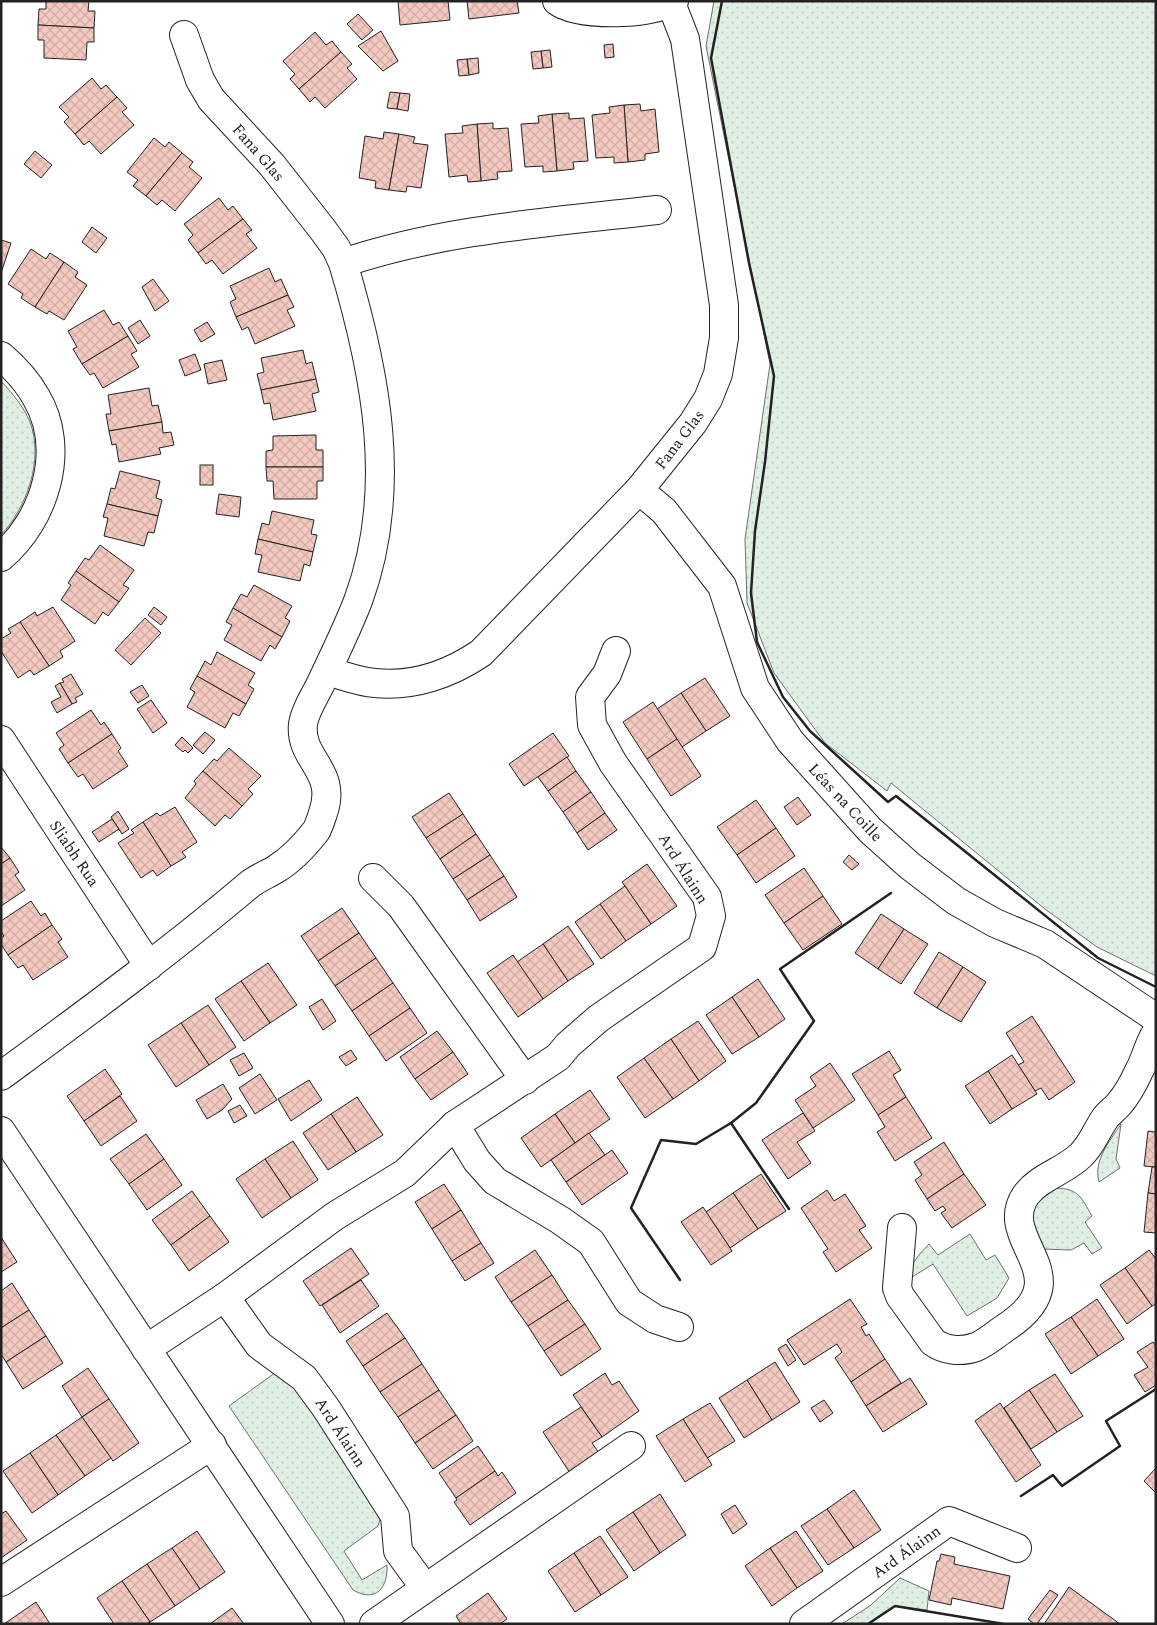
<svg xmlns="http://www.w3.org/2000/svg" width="1157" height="1625" font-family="Spectral,serif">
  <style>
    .grass { fill: url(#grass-dots); stroke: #6f6f6f }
    .building { fill: url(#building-cross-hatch); stroke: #222 }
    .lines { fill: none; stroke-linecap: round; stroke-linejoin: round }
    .minor-casing { stroke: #222; stroke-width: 30 }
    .minor { stroke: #fff; stroke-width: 28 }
    .wall { stroke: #222; stroke-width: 2.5 }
    .labels { text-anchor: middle; stroke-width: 4; stroke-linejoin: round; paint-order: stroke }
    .street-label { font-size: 16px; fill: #222; stroke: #fff }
  </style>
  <defs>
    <pattern id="grass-dots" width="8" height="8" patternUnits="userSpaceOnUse" patternTransform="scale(1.25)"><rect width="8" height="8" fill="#e0efe3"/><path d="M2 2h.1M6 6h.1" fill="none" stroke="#c0cdc2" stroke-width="1.8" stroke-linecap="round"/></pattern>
    <pattern id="building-cross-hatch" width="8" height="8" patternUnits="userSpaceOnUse" patternTransform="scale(1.25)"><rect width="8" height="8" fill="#f3c9c0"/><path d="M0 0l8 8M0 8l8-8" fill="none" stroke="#d0aca5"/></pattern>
  </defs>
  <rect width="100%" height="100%" fill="#fff"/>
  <g class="grass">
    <polygon points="714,1 1156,1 1156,976 1097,947 1045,909 891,783 887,791 825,743 774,673 747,603 745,539 770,364 706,46"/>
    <path d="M1,381c11,12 23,26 29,41 14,38 -3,85 -29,113z"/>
    <path d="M1121,1124l-5,35 4,9 -21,14c-6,-22 11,-41 22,-58z"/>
    <path d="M1056,1188c23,1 25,9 36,28l-7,6 17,26 -10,6 -8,-11 -13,7 -29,-1c-3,-7 -9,-15 -10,-22 -3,-18 8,-33 24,-39z"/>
    <path d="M970,1234l16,26 9,-5 14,23 -12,20 -30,18 -34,-52 -24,15c0,-15 10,-24 20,-35l9,11z"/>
    <path d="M279,1370l15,13 87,133 -3,10 -34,25 18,29 25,-15c1,23 -11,38 -34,25l-124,-184z"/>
    <polygon points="900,1578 929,1591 927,1610 895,1606 868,1624 842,1624 871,1605"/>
  </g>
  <g class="building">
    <polygon points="46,1 89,1 88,11 95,11 94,28 38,25 39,9 46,9"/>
    <polygon points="398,1 448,1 450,20 400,25"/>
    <polygon points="467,1 517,1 519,13 469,19"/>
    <polygon points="358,14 373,30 362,40 347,24"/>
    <polygon points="38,25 94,28 94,42 87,42 86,60 44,58 44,40 38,40"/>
    <polygon points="381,31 398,61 383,71 358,46"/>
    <polygon points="315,32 326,45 332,41 341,52 299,89 290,79 295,74 283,61"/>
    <polygon points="613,44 614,57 605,58 604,45"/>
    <polygon points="550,50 552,67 543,68 541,51"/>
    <polygon points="541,51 543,68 533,69 531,52"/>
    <polygon points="341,52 352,64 347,68 357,79 325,108 315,97 310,102 299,89"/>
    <polygon points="478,58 479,73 469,75 467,59"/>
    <polygon points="467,59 469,75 459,76 457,60"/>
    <polygon points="92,78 101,89 106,85 117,97 75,134 64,122 69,117 59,107"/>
    <polygon points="390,92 400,93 397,109 387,108"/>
    <polygon points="400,93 410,94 408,111 397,109"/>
    <polygon points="117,97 127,108 122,112 134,125 101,154 89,141 84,145 75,134"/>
    <polygon points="640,104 641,111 655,109 659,152 645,154 645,160 628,162 624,105"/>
    <polygon points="624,105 628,162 614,163 614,157 596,158 592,115 610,113 609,107"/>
    <polygon points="569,113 569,119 584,118 588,161 573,162 574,169 557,171 552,114"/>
    <polygon points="552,114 557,171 543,172 543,166 525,167 521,124 539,123 538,116"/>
    <polygon points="493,123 493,129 508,128 512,171 497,172 498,179 481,181 477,124"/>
    <polygon points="477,124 481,181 468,182 467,175 449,177 445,134 463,133 462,126"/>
    <polygon points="384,132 399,134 389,190 375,188 376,181 359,178 365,136 383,139"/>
    <polygon points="399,134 415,137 413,143 428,145 421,188 407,186 406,192 389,190"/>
    <polygon points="154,138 165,147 169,142 182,153 146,196 133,186 138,180 127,172"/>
    <polygon points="35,151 52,165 41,178 24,164"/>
    <polygon points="182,153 193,162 189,167 202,178 175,211 162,200 157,205 146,196"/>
    <polygon points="219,198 228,210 233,206 243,219 198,253 188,240 193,235 184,224"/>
    <polygon points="243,219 252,230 246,234 257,248 223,274 212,260 206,264 198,253"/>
    <polygon points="92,227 107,238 96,253 82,242"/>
    <polygon points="1,240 11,243 1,273"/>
    <polygon points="31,249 46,259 50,253 64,262 35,307 21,298 23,294 8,284"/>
    <polygon points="64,262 78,272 75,277 87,285 64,320 49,311 47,314 35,307"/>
    <polygon points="269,268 275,282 281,279 288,295 236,317 230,302 236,299 230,286"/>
    <polygon points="153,279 169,301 155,311 142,287"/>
    <polygon points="288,295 294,307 287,310 295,326 255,344 248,327 242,330 236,317"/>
    <polygon points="104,310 113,325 119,322 128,336 82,364 73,349 77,347 68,331"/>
    <polygon points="140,320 150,336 138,344 128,328"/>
    <polygon points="207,322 215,334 201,342 194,330"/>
    <polygon points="128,336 137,351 131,354 139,367 103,388 94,373 90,375 82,364"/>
    <polygon points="303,350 306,364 312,362 316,379 261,390 257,374 264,372 261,358"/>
    <polygon points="195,354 201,370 185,376 179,360"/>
    <polygon points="222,360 227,380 208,384 204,364"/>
    <polygon points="316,379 319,392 312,394 316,411 273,420 270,403 264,404 261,390"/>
    <polygon points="149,388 152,406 158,405 162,422 109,431 106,414 111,414 108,395"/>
    <polygon points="162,422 163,433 171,432 174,445 159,448 161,454 119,462 116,444 112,445 109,431"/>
    <polygon points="316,435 316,450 323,450 323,467 266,467 266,451 273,450 273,436"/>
    <rect x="200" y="465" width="13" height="20"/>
    <polygon points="266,467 323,467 323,481 317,481 317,499 274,499 273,481 267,481"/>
    <polygon points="120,471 160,481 156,498 162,500 158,516 107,504 111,488 115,489"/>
    <polygon points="219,494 241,497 239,517 216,514"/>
    <polygon points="107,504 158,516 154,533 148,532 144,546 104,536 108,518 103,517"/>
    <polygon points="272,511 314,520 311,534 317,535 313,552 258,539 262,523 269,525"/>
    <polygon points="258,539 313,552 310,566 304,564 300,581 258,572 262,555 255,554"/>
    <polygon points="100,545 134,570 123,585 129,588 119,602 76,571 85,558 89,560"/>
    <polygon points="76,571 119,602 108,616 103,612 95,624 61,600 71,585 68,583"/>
    <polygon points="254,585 292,606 285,618 290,621 282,637 233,608 241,594 247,597"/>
    <polygon points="53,607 75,641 60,651 63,657 49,666 20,622 35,612 37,616"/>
    <polygon points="154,607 167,617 161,625 148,615"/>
    <polygon points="233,608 282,637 275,649 270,645 261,661 224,640 232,625 226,622"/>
    <polygon points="145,618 161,633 131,665 115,650"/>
    <polygon points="20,622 49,666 34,675 30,670 18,678 1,651 1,639 11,633 8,629"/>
    <polygon points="217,652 255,673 248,685 254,689 246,704 197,676 205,661 211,665"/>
    <polygon points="71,674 83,694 75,698 77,702 72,704 60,683 64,682 62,679"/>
    <polygon points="197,676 246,704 239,716 233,713 225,728 187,707 195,692 190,689"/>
    <polygon points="705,678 730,716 706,731 681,693"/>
    <polygon points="60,683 72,704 57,713 51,702 61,697 55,686"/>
    <polygon points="142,685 149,696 138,703 130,692"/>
    <polygon points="681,693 706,731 682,747 657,709"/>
    <polygon points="151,700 167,723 153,733 137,709"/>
    <polygon points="653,702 677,739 647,759 623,722"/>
    <polygon points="91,710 101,725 104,722 112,734 68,763 59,749 64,745 56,733"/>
    <polygon points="205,732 215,740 203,754 193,745"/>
    <polygon points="553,733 569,756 524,786 509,764"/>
    <polygon points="112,734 121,748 118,751 128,766 93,789 83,774 78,777 68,763"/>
    <polygon points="182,737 193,748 188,753 185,750 183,752 175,745"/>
    <polygon points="677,739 701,776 671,796 647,759"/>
    <polygon points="229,748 261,776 248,789 253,794 242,806 203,771 214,759 217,761"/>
    <polygon points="567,757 576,771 548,791 538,777"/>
    <polygon points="203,771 242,806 230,819 225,815 215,826 185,798 196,784 194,781"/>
    <polygon points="576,771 591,792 563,812 548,791"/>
    <polygon points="591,792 605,813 577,833 563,812"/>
    <polygon points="449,793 463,814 426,838 412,817"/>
    <polygon points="798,797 811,815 797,825 784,807"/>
    <polygon points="756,800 776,828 737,855 717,827"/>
    <polygon points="175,807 197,842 182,852 186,857 171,866 143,822 157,813 160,816"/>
    <polygon points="118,811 129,829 122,834 111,817"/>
    <polygon points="605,813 617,830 588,850 577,833"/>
    <polygon points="463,814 476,834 440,859 426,838"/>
    <polygon points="112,819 119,829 99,842 92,832"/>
    <polygon points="143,822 171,866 157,876 153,870 141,878 118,843 134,833 131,830"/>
    <polygon points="776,828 795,856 756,883 737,855"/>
    <polygon points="476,834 490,855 453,879 440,859"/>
    <polygon points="1,847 10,858 1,864"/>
    <polygon points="490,855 504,876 467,900 453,879"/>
    <polygon points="849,855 859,864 852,870 843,862"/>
    <polygon points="10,858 19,872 15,875 25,890 1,906 1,864"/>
    <polygon points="647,864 677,906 651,924 622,882"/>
    <polygon points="804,868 823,896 784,923 765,895"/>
    <polygon points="504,876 517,897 480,921 467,900"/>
    <polygon points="625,886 651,924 626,941 600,904"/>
    <polygon points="823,896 842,924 803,950 784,923"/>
    <polygon points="31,901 41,916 45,913 52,925 8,955 1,944 1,938 4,936 1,932 1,921"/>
    <polygon points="600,904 626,941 601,959 575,922"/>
    <polygon points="342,908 359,933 318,961 301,936"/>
    <polygon points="881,914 904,929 878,969 855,953"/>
    <polygon points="52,925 62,939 58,942 68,957 33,980 23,965 18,968 8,955"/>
    <polygon points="568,926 594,964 568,981 543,944"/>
    <polygon points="904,929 928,944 901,984 878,969"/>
    <polygon points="359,933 376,958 335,986 318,961"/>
    <polygon points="543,944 568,981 543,999 517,962"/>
    <polygon points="939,952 963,967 937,1008 914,993"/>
    <polygon points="513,955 543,999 518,1017 487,973"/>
    <polygon points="376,958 393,983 352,1011 335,986"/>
    <polygon points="268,963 297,1005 270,1023 241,981"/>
    <polygon points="963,967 986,982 961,1022 937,1008"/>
    <polygon points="758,979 785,1019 759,1037 732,997"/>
    <polygon points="241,981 270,1023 244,1041 215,999"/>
    <polygon points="393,983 410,1008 369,1036 352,1011"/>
    <polygon points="732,997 759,1037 732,1054 706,1015"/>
    <polygon points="322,999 336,1021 323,1030 309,1007"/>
    <polygon points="208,1005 236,1047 209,1065 181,1023"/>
    <polygon points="410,1008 427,1033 386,1061 369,1036"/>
    <polygon points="1032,1016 1075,1082 1049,1100 1041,1088 1035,1091 1018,1065 1024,1062 1006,1033"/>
    <polygon points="698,1021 726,1061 699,1081 671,1039"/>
    <polygon points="181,1023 209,1065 176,1087 148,1045"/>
    <polygon points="437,1031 453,1052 415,1079 400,1057"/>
    <polygon points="671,1039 699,1081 673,1099 644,1058"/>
    <polygon points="351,1050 357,1059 346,1066 339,1057"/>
    <polygon points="889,1051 901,1070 893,1075 906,1097 878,1115 852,1074"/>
    <polygon points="453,1052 468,1074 431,1100 415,1079"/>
    <polygon points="244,1053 253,1068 239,1076 230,1060"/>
    <polygon points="1012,1055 1037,1094 1012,1109 988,1071"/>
    <polygon points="644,1058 673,1099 645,1118 617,1077"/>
    <polygon points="830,1063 855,1100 813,1128 795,1100 816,1086 810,1077"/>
    <polygon points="105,1069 122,1094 84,1121 67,1096"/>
    <polygon points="988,1071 1012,1109 990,1124 965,1086"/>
    <polygon points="260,1074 277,1100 255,1114 239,1088"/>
    <polygon points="309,1080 322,1100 291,1121 278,1099"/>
    <polygon points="223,1084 232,1099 222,1110 207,1119 196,1100"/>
    <polygon points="590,1090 610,1119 575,1143 555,1114"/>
    <polygon points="120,1096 137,1121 101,1146 84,1121"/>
    <polygon points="357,1097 383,1135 356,1152 331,1114"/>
    <polygon points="906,1097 932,1138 895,1161 877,1132 885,1127 878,1115"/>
    <polygon points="240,1105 247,1116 234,1123 228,1111"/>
    <polygon points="803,1113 815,1131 797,1142 811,1163 788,1179 762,1140"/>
    <polygon points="331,1114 356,1152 328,1170 303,1133"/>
    <polygon points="555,1114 575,1143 541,1167 521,1138"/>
    <polygon points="1148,1131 1156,1132 1156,1167 1144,1166"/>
    <polygon points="589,1133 605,1155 566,1182 551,1160"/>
    <polygon points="146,1134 164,1159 129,1184 110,1159"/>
    <polygon points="293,1141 318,1180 291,1198 265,1159"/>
    <polygon points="944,1142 964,1174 927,1199 915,1180 922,1175 914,1162"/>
    <polygon points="612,1150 628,1173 582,1205 566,1182"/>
    <polygon points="164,1159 182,1185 147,1210 129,1184"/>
    <polygon points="265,1159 291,1198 262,1218 236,1179"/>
    <polygon points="1152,1167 1156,1167 1156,1194 1148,1193"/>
    <polygon points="761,1174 786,1211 758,1229 733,1193"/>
    <polygon points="964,1174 986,1205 952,1228 941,1213 946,1210 943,1206 935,1211 927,1199"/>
    <polygon points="444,1184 461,1210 432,1229 415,1202"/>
    <polygon points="827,1190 834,1201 845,1194 866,1226 859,1230 872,1248 836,1272 823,1252 828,1249 801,1208"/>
    <polygon points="192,1191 210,1216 171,1245 152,1220"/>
    <polygon points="733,1193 758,1229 730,1248 706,1212"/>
    <polygon points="1148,1193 1156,1194 1156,1233 1144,1232"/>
    <polygon points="703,1207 732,1251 711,1265 681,1222"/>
    <polygon points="461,1210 481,1243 452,1261 432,1229"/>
    <polygon points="210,1216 229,1242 189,1271 171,1245"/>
    <polygon points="1,1237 17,1262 1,1272"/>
    <polygon points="481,1243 494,1263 465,1281 452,1261"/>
    <polygon points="351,1248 369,1274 320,1306 303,1281"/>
    <polygon points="535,1250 552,1275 511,1302 495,1277"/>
    <polygon points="1149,1250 1156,1259 1156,1304 1152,1306 1125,1268"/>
    <polygon points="1125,1268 1152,1306 1127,1324 1100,1285"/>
    <polygon points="552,1275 568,1300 528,1326 511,1302"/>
    <polygon points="361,1280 379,1306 340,1333 322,1305"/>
    <polygon points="12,1283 29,1310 1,1328 1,1291"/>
    <polygon points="850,1299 867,1324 861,1327 866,1336 869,1334 885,1359 851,1382 835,1358 842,1352 837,1344 804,1365 787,1340"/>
    <polygon points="1097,1299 1124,1339 1098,1356 1071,1317"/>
    <polygon points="568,1300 585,1324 544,1351 528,1326"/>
    <polygon points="29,1310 46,1336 6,1362 1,1354 1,1328"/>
    <polygon points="387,1313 405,1338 363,1366 346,1341"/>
    <polygon points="1071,1317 1098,1356 1071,1374 1045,1334"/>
    <polygon points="585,1324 601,1349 561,1376 544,1351"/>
    <polygon points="46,1336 63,1363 23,1389 6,1362"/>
    <polygon points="405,1338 422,1364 380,1392 363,1366"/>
    <polygon points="1153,1342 1156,1346 1156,1385 1145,1392 1134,1375 1148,1367 1137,1352"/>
    <polygon points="786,1344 796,1360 788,1366 778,1349"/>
    <polygon points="885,1359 901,1383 866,1406 851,1382"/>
    <polygon points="775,1362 800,1402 772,1420 747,1380"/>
    <polygon points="422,1364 439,1390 398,1417 380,1392"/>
    <polygon points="88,1368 109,1399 82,1417 62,1386"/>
    <polygon points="605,1373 612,1385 619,1381 639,1411 602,1437 573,1395"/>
    <polygon points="1055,1374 1083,1416 1057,1432 1029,1390"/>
    <polygon points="910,1378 927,1404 883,1432 866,1406"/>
    <polygon points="747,1380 772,1420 744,1438 719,1398"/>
    <polygon points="439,1390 456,1415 415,1443 398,1417"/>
    <polygon points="1029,1390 1057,1432 1031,1449 1004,1408"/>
    <polygon points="109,1399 139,1443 113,1461 82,1417"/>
    <polygon points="824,1400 833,1413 820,1422 811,1408"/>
    <polygon points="710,1403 735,1441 707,1458 683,1419"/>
    <polygon points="1000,1403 1041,1465 1016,1482 975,1421"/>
    <polygon points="581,1407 602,1437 592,1443 599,1453 570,1473 543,1432"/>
    <polygon points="456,1415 473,1441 433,1469 415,1443"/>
    <polygon points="82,1417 111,1458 85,1476 56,1435"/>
    <polygon points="683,1419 712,1465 685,1482 656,1436"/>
    <polygon points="56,1435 85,1476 58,1495 30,1453"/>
    <polygon points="478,1446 495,1471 456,1498 439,1473"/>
    <polygon points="30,1453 58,1495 32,1513 3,1471"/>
    <polygon points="1156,1468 1156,1493 1144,1481"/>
    <polygon points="495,1471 498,1476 502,1472 516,1493 470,1525 454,1502 457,1500 456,1498"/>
    <polygon points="854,1490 881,1530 854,1548 827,1509"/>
    <polygon points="660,1494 686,1535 660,1553 633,1512"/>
    <polygon points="735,1505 747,1524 733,1534 721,1514"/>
    <polygon points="827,1509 854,1548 828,1565 801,1526"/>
    <polygon points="6,1511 27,1540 1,1558 1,1514"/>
    <polygon points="633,1512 660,1553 634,1571 606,1530"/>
    <polygon points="197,1531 225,1572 200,1589 172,1548"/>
    <polygon points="796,1531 823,1571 797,1588 770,1548"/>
    <polygon points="600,1536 628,1577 601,1595 574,1553"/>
    <polygon points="172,1548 200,1589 175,1606 147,1564"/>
    <polygon points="770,1548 797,1588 772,1606 745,1566"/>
    <polygon points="574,1553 601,1595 575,1612 548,1571"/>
    <polygon points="941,1554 955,1557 954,1564 1010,1576 1003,1609 952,1598 951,1605 929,1600 937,1561 939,1561"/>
    <polygon points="147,1564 175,1606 150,1622 122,1581"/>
    <polygon points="122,1581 150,1622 147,1624 114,1624 97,1598"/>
    <polygon points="1069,1587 1120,1624 1044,1624"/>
    <polygon points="1050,1590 1058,1595 1037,1624 1034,1624 1028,1619"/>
    <polygon points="488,1593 507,1619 500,1624 461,1624 456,1616"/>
    <polygon points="36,1602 50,1624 4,1624"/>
    <polygon points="232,1608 244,1624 210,1624"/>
  </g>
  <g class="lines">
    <defs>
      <g id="minor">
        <path d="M557,1c22,16 93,14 117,0"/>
        <path d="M343,263c100,-34 210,-41 314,-53"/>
        <path d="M1,356c14,12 26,25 35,41 31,52 9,123 -35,160"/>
        <polyline points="639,490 664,511 722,586 755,688 790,741 870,830 910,866 956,901 995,923 1045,944 1156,1018"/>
        <path d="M327,671c15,4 32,11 48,12 38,4 75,-9 106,-30l158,-163 54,-67 15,-24 10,-25 6,-36v-33l-39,-266 -14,-36"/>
        <polyline points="1,740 149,966"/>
        <polyline points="373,878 401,906 525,1080"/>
        <path d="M1,1076c84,-62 169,-124 249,-192 8,-6 18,-10 26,-15 15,-9 29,-24 40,-38 3,-5 5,-12 7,-18 15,-43 -24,-53 -20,-89 2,-14 12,-28 18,-41 13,-27 26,-54 37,-82 41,-111 18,-228 -15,-338l-7,-15 -13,-18 -51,-65 -61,-66 -11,-19 -16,-45"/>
        <polyline points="455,1125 477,1161 495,1181 560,1220 591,1242 629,1302 655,1319 679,1327"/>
        <polyline points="1,1131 330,1624"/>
        <path d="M902,1228l-5,60 3,8 33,46c12,9 29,10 43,5 10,-4 20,-13 29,-19 80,-52 -11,-87 21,-133 13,-18 39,-24 55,-40 11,-10 16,-26 25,-38 4,-5 9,-8 13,-13 8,-9 15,-22 20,-33 7,-12 9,-26 17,-38"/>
        <polyline points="225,1297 259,1345 304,1378 326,1408 395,1516 398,1551 425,1588"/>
        <polyline points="146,1349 225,1297 335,1216 405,1173 455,1125 558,1057 568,1045 599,1018 702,947 711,916 707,897 613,763 592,725 590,697 607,674 616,651"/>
        <polyline points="1,1582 212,1445"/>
        <polyline points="374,1624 631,1446"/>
        <polyline points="804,1624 949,1521 1017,1548"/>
      </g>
    </defs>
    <use href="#minor" class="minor-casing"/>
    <use href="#minor" class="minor"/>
    <g class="wall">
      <polyline points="722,1 711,58 749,263 774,376 765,462 755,531 751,593 757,642 783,697 810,731 888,802 896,796 1098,958 1156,987"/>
      <polyline points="789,1209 731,1123 756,1103 814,1021 780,969 891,893"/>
      <polyline points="680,1280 631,1208 661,1140 696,1144 731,1123"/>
      <polyline points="1021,1496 1053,1475 1062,1486 1120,1446 1106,1421 1156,1389"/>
      <polyline points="868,1624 895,1606 1004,1624"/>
    </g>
  </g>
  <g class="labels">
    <g class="street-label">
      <text transform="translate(259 152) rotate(49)" y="6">Fana Glas</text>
      <text transform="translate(679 439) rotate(-53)" y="6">Fana Glas</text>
      <text transform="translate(846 802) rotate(47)" y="6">Léas na Coille</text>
      <text transform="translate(75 853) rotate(56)" y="6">Sliabh Rua</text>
      <text transform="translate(684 868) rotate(58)" y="6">Ard Álainn</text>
      <text transform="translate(341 1432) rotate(57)" y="6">Ard Álainn</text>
      <text transform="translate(906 1551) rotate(-35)" y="6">Ard Álainn</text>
    </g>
  </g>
  <rect width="1157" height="1625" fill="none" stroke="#222222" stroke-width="5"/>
</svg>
